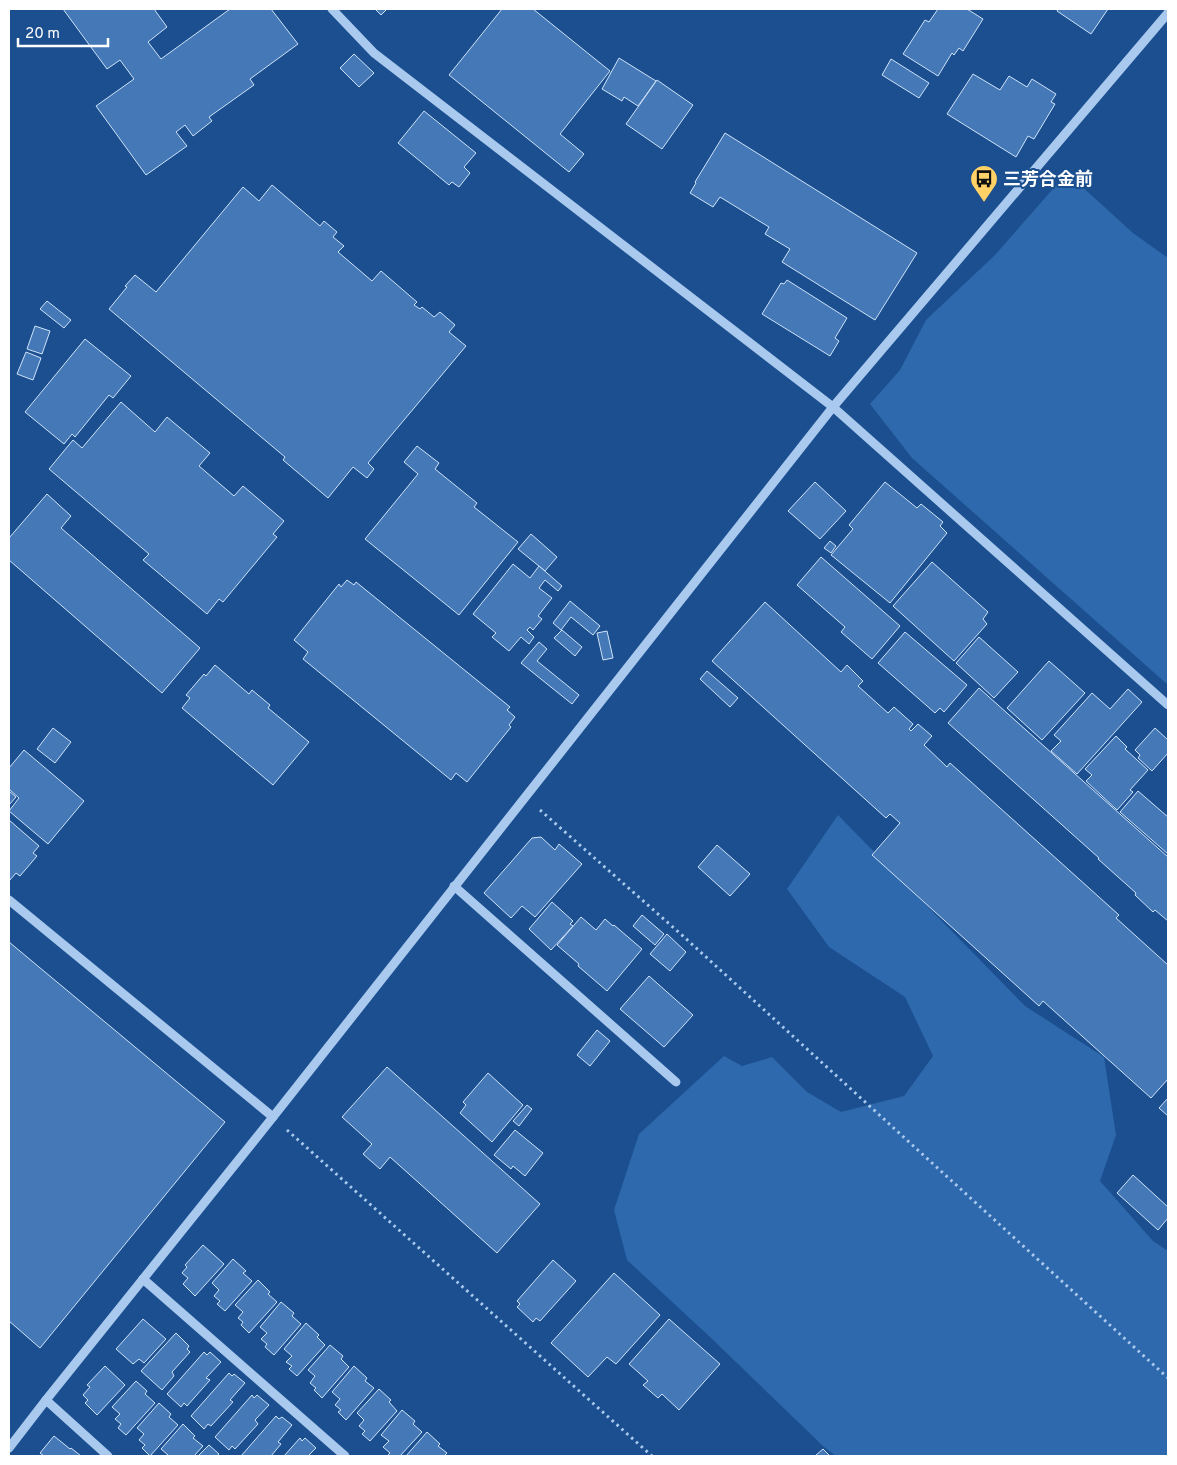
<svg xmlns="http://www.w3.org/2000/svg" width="1177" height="1465" font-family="Overpass,'Noto Sans JP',sans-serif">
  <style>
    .green { fill: #2e69ad }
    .building { fill: #4478b7; stroke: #cfe3fa }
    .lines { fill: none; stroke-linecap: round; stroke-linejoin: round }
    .path { stroke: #a9c9ee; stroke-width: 3; stroke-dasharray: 2.5 4; stroke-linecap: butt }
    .minor { stroke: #a9c9ee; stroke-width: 9 }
    .labels { text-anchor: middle; stroke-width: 4; stroke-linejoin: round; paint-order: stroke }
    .poi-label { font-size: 18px; font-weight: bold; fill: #fff; stroke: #1b4f8f; text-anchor: start }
  </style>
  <rect width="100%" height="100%" fill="#1b4f8f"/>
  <g class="green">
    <polygon points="1067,173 1133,233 1168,258 1168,685 912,458 870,404 900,370 926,320 995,255"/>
    <polygon points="838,815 1025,1006 1104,1057 1116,1135 1100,1181 1153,1241 1168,1251 1168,1456 836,1456 824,1447 711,1338 627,1260 614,1210 639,1134 724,1056 742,1066 772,1057 807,1092 841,1112 904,1096 933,1056 905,997 829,947 787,889"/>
  </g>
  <g class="building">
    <polygon points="63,9 154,9 167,27 148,42 161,59 230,9 271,9 298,44 250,79 254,85 209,117 212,121 193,136 185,125 176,132 187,146 146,175 96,106 134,79 120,60 107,69"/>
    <polygon points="375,9 387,9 381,15"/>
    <polygon points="502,9 533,9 610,71 560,134 584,154 569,172 449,75"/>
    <polygon points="938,9 967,9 983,19 963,51 959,48 954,55 952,53 938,76 903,54 925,20 929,22"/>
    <polygon points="1058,9 1108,9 1091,34 1057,11"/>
    <polygon points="354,54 374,73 359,87 340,68"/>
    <polygon points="619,58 656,81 638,106 624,97 622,101 602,89"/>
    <polygon points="891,59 929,83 919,98 882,75"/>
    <polygon points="973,74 1000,90 1009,76 1027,87 1032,79 1056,94 1051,102 1055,104 1034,139 1028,136 1016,157 947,114"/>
    <polygon points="657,80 693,105 662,149 626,124"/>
    <polygon points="424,111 476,153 464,167 470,173 459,187 452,182 449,185 398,143"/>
    <polygon points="725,133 917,253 875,320 782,262 790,249 765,234 769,227 720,197 713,207 690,193 696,183 695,182"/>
    <polygon points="272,185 320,226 324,221 337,232 333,237 344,246 338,252 372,281 381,271 417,302 414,305 420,309 422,307 434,317 440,312 455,325 449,332 466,346 368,463 374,469 367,478 353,467 328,498 283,460 285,457 109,309 127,287 125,286 135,275 156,292 243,187 259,201"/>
    <polygon points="787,280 847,318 835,338 839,341 830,356 762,314 781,283 784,284"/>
    <polygon points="47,301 71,320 64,328 40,309"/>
    <polygon points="35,326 50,331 42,354 27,349"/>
    <polygon points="85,339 131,376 113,398 109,395 75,437 72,434 64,444 25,412"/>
    <polygon points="26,352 41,358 33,380 17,374"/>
    <polygon points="121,402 155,432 167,417 210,453 199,466 234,496 243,486 284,521 273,534 277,537 223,602 219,599 207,614 143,560 149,554 49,469 73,440 82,448"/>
    <polygon points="417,446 439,463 435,469 477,503 474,507 518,542 459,615 365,539 418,474 404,462"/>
    <polygon points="815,482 846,511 820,539 788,511"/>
    <polygon points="885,482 917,508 921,504 943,522 940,526 947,533 890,603 831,555 853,529 849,525"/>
    <polygon points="47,494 71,516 61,528 200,648 162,693 9,560 9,538"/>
    <polygon points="531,534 557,557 545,571 518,549"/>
    <polygon points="830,541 836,546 831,553 824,548"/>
    <polygon points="821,557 900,626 872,659 841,632 845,627 797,585"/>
    <polygon points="932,562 988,612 983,619 987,624 954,661 893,606"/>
    <polygon points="513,564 530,578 539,566 562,586 558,591 545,580 539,588 552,598 538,616 542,619 533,630 530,627 527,630 534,637 529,644 521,637 509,651 492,637 496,633 473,614"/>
    <polygon points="347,580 354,585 356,582 510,707 507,710 515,717 509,725 511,727 467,782 456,773 451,780 303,659 308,652 294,640 339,584 341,587"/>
    <polygon points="570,601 600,626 593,635 571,617 561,630 553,623"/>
    <polygon points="765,602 841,672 847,665 863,681 858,686 888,713 894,707 913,724 909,729 911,731 918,724 932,736 924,745 947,767 950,763 1119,915 1116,918 1168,965 1168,1079 1151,1098 1043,1001 1039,1006 872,855 900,823 890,814 886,818 712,661"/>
    <polygon points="562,630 582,647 575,656 554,638"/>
    <polygon points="607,631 613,658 603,660 597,633"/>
    <polygon points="905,632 967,685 944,712 940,708 935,713 878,663"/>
    <polygon points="979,637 1018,672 994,698 956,663"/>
    <polygon points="539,642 547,649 537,661 579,695 572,704 521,663"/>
    <polygon points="1049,661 1085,693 1042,740 1007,708"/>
    <polygon points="215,665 249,694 252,690 270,705 268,708 309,742 273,785 182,708 190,698 186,695 204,674 206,676"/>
    <polygon points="707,671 738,698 730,707 700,679"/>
    <polygon points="979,688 1168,857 1168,921 1155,910 1153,912 1135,895 1136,893 1098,859 1099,858 948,723"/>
    <polygon points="1128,689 1142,702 1077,774 1051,751 1061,741 1054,735 1092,693 1110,709"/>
    <polygon points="53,728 71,742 55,763 37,749"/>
    <polygon points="1155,728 1168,740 1168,753 1152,771 1138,758 1140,755 1135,750"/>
    <polygon points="1116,736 1127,747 1125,749 1148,770 1130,790 1133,792 1117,810 1086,781 1092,775 1085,769"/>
    <polygon points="24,750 84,801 48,844 9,811 19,798 9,789 9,768"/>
    <polygon points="9,791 16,797 9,805"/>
    <polygon points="1138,791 1168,817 1168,854 1120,812"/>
    <polygon points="9,820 39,846 33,853 37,856 20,876 16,873 9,881"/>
    <polygon points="541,837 555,850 559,844 582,864 535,917 522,906 511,918 484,893 532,838"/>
    <polygon points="717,845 750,874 730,896 698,867"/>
    <polygon points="552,902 573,921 570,924 573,926 551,950 529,929"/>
    <polygon points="642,915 664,934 655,945 633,926"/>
    <polygon points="581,917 596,930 605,919 613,926 614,925 642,949 607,991 578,966 579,964 557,945"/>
    <polygon points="667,934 686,952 670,971 650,954"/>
    <polygon points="9,942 225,1122 40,1348 9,1321"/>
    <polygon points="649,976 693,1015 664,1047 620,1009"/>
    <polygon points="597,1030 610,1041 590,1066 577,1055"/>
    <polygon points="387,1067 540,1204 497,1253 390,1157 380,1169 363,1154 372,1144 342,1117"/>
    <polygon points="488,1073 523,1105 492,1142 460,1113 466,1105 463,1102"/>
    <polygon points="1168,1098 1168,1116 1159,1108"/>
    <polygon points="527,1105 532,1109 519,1126 513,1121"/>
    <polygon points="515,1130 543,1153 525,1176 513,1166 511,1169 494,1155"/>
    <polygon points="1133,1175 1168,1207 1168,1218 1158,1230 1117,1193"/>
    <polygon points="203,1245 224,1264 195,1296 183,1284 188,1278 182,1273 187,1267 185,1265"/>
    <polygon points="233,1259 246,1271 243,1273 252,1281 225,1311 217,1304 220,1301 214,1296 219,1290 212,1283"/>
    <polygon points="553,1260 576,1281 540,1321 536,1318 533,1322 517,1307 520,1304 517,1301"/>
    <polygon points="614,1273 660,1315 616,1364 607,1357 588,1377 551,1343"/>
    <polygon points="258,1280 270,1292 268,1294 277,1302 249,1333 241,1325 243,1322 238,1318 243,1312 235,1305"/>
    <polygon points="281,1302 294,1313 292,1316 301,1324 274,1355 265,1347 267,1344 261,1339 267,1333 260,1327"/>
    <polygon points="143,1319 166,1339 144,1363 139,1359 133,1364 116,1349"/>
    <polygon points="669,1319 720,1364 679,1410 662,1394 658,1398 643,1385 648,1381 629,1364"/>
    <polygon points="306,1323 319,1335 317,1337 325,1345 297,1376 289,1369 292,1366 286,1362 292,1356 284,1349"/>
    <polygon points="176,1333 189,1346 187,1349 190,1352 172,1372 174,1376 162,1390 141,1371"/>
    <polygon points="330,1345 343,1356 341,1359 349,1367 322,1398 314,1390 316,1388 310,1383 315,1376 308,1370"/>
    <polygon points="204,1352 207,1355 210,1352 221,1362 206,1378 210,1380 187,1406 184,1403 181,1407 167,1394"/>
    <polygon points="105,1366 125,1385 97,1415 85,1403 88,1400 83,1395 90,1387 87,1385"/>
    <polygon points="354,1366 367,1378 365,1381 374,1388 346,1420 338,1412 341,1410 335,1405 340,1399 332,1392"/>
    <polygon points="229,1373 232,1376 234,1374 245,1383 230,1400 233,1402 211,1426 208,1424 204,1429 191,1416"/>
    <polygon points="136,1381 147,1391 145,1394 155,1403 126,1435 118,1428 121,1424 115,1419 120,1414 112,1407"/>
    <polygon points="379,1389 391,1400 389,1402 397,1411 370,1441 362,1434 365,1431 359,1426 364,1420 357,1413"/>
    <polygon points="252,1395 254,1398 257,1395 269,1405 255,1420 258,1424 235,1449 232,1446 229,1450 215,1437"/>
    <polygon points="159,1403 171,1414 169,1417 178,1425 150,1456 142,1448 145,1445 139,1440 144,1434 137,1428"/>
    <polygon points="402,1410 415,1421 413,1424 422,1432 400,1456 387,1456 390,1453 383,1447 389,1441 381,1435"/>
    <polygon points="276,1416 279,1419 282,1417 292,1425 278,1442 281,1444 271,1456 241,1456"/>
    <polygon points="183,1424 195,1436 193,1438 203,1446 194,1456 167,1456 168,1455 161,1449"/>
    <polygon points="427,1432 440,1444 438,1446 447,1453 444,1456 406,1456"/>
    <polygon points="54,1436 70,1449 71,1448 81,1456 44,1456 40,1453"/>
    <polygon points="300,1438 302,1441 305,1438 316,1448 308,1456 284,1456"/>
    <polygon points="209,1445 219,1454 217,1456 198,1456"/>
    <polygon points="823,1449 830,1456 815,1456"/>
  </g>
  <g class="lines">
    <g class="path">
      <polyline points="540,810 683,936 1168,1378"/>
      <polyline points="287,1130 652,1456"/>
    </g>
    <g class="minor">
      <polyline points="332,9 374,53 833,407 1168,705"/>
      <polyline points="454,886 676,1082"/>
      <polyline points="9,900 273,1117"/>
      <polyline points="143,1279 345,1456"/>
      <polyline points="46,1400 108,1456"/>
      <polyline points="9,1448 46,1400 273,1117 833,407 1168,13"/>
    </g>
  </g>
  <defs>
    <symbol id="bus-pin" viewBox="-11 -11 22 30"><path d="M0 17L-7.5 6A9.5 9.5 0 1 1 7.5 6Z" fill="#ffd166" stroke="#1b4f8f"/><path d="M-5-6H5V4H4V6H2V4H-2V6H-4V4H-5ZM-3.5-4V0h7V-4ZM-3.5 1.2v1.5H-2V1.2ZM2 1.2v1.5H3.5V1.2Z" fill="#111"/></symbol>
  </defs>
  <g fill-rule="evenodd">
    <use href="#bus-pin" x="968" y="163" width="32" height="43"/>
  </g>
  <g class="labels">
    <g class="poi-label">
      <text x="1003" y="185">三芳合金前</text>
    </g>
  </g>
  <rect width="1177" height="1465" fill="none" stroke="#ffffff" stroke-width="20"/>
  <path d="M18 38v8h90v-8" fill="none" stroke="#ffffff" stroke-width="2.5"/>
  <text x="25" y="38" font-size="15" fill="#ffffff" stroke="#1b4f8f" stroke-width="4" paint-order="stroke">20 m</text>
</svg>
